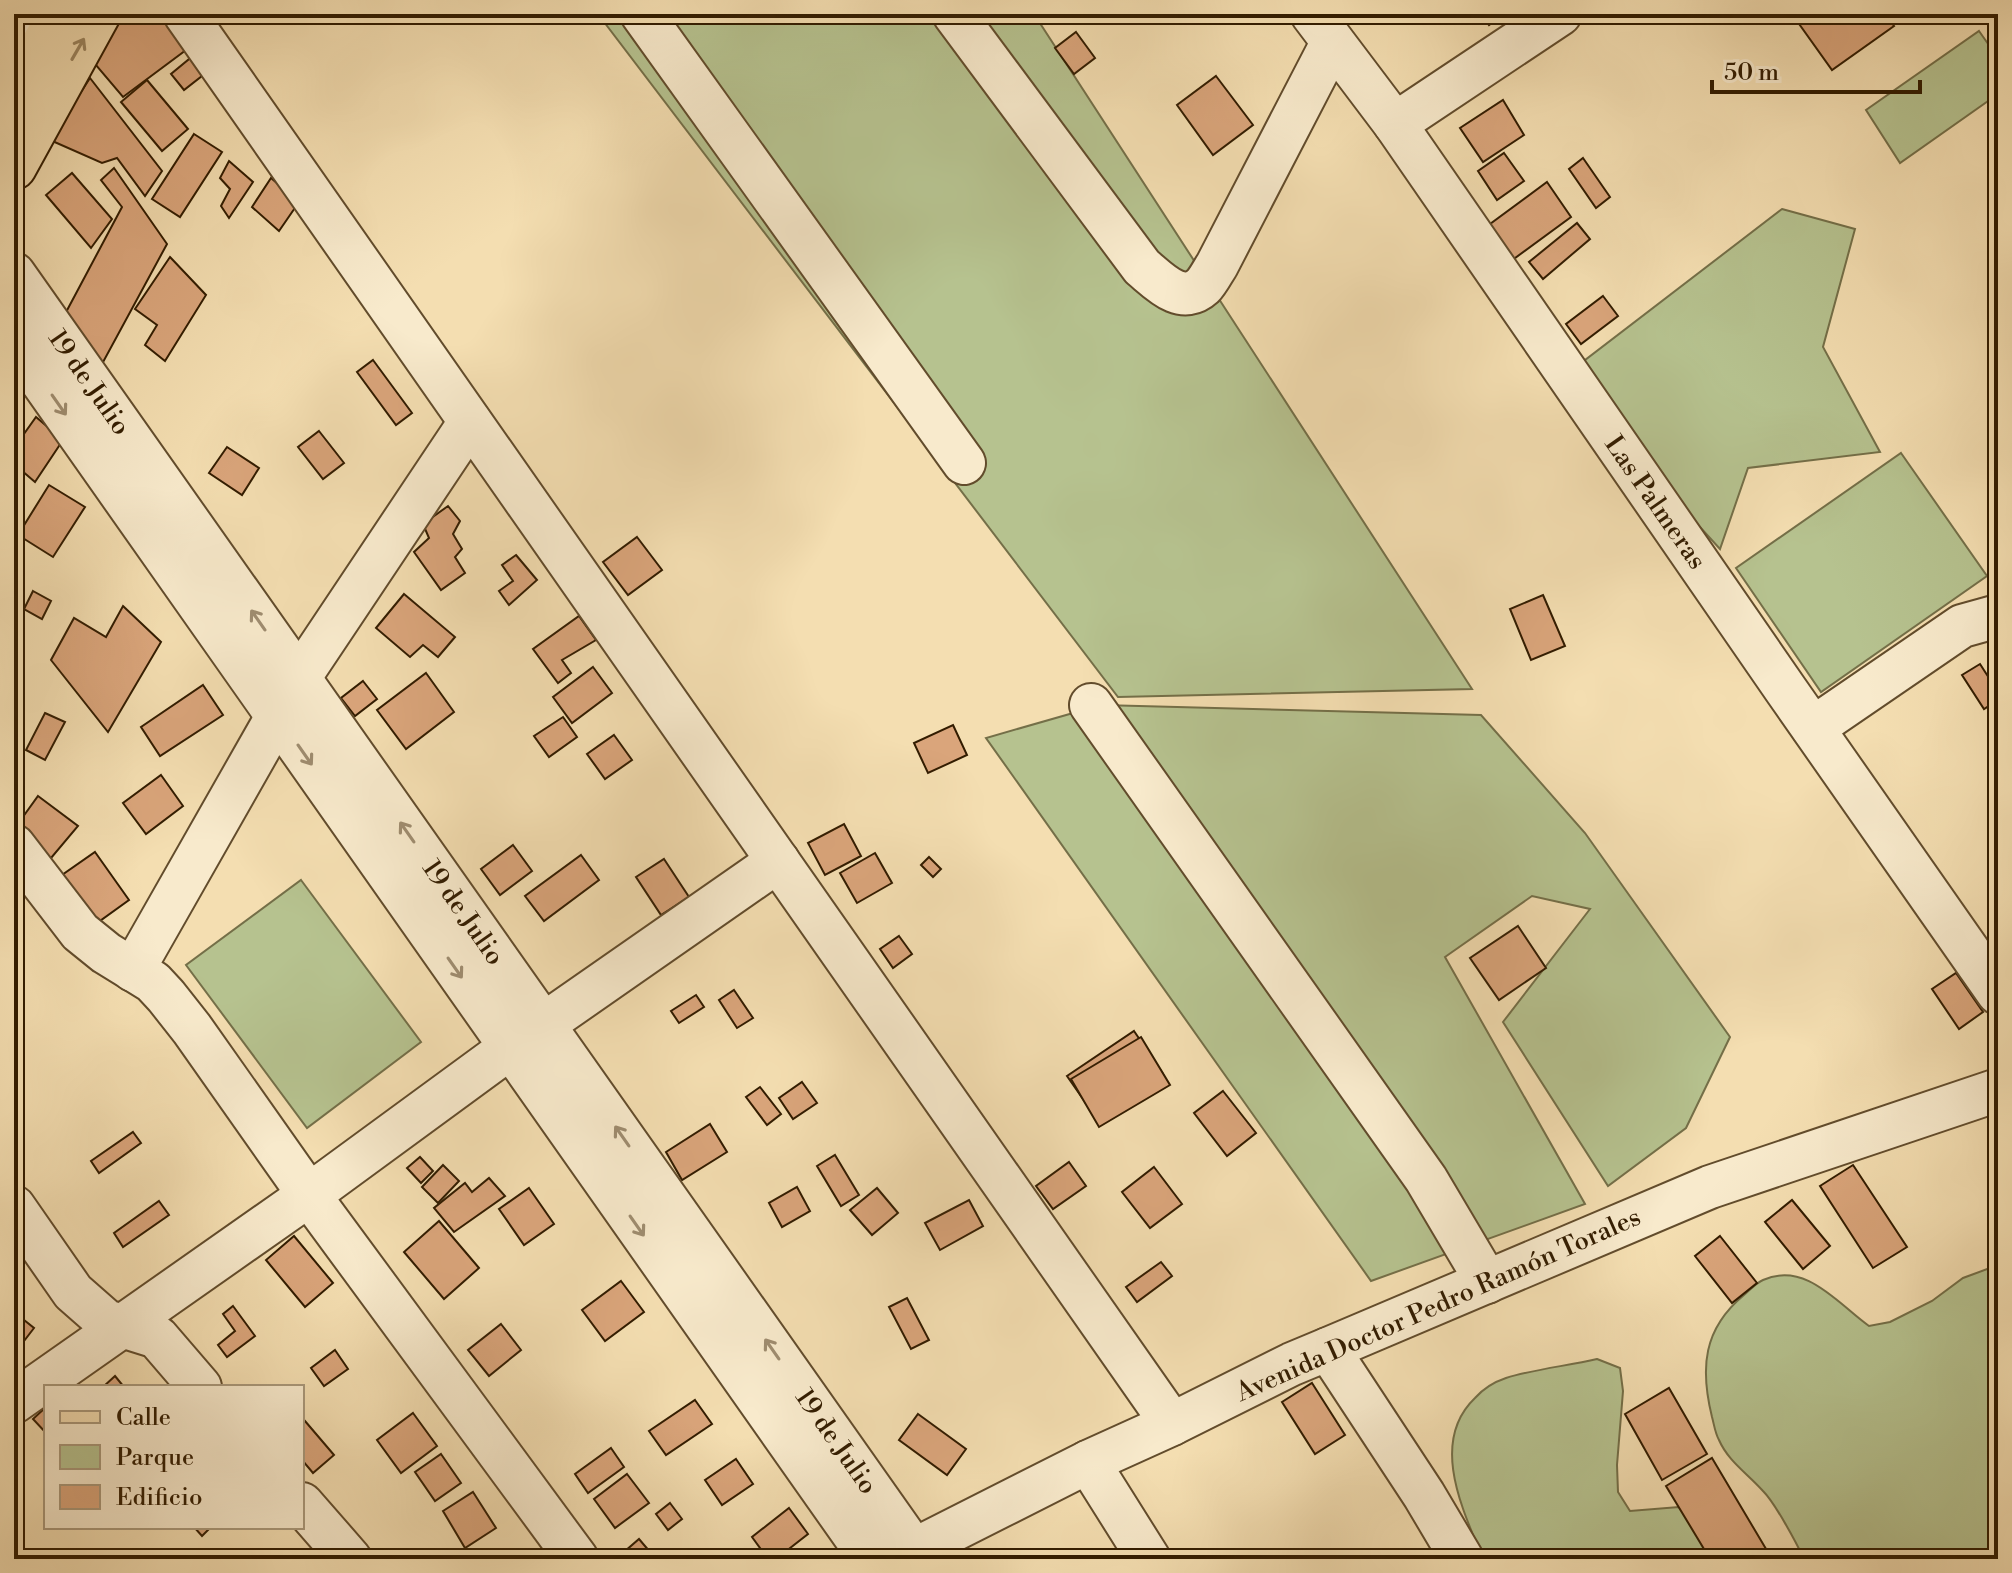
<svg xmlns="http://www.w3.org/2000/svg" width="2012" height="1573" font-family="'Libre Bodoni',serif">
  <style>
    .green { fill: #b6c28f; stroke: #746f48; stroke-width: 2 }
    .building { fill: #daa57b; stroke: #321c00; stroke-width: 2 }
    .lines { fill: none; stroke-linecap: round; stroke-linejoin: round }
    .minor-casing { stroke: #624c2c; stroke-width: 46 }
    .major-casing { stroke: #321c00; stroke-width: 48 }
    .minor { stroke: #f8eacc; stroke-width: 42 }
    .major { stroke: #f4deb1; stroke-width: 44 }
    .oneway { stroke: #9d8761 }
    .oneway2 { stroke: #9f8d70 }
    .labels { text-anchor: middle; stroke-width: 6; stroke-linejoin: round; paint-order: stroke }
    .street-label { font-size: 26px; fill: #321c00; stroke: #f8eacc }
  </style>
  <rect width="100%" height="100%" fill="#f4deb1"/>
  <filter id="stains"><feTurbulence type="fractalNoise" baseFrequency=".0025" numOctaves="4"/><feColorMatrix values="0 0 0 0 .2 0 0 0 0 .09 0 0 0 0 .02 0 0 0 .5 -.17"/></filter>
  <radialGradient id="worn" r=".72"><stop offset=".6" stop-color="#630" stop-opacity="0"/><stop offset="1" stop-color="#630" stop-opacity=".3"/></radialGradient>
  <g class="green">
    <polygon points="598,14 1034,14 1472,689 1118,697"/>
    <polygon points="1979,31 1998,58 1998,94 1900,163 1866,110"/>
    <polygon points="1782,209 1855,229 1823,347 1880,452 1748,468 1720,549 1563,377"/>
    <polygon points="1901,453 1987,576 1821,692 1736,568"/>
    <polygon points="1101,705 1481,715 1585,833 1730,1037 1686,1128 1608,1186 1503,1022 1590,909 1532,896 1445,957 1585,1204 1371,1281 986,738"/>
    <polygon points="301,880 421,1042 307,1128 186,965"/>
    <path d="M1998,1265v294h-194c-8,-17 -29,-56 -41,-68 -15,-17 -35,-30 -44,-51 -4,-7 -5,-16 -7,-23 -12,-49 -9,-88 32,-122 6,-5 12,-12 19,-15 43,-19 75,24 106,46l21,-4 42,-21 31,-23z"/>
    <path d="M1597,1359l23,9 3,23 -6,74 1,27 12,19 49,-4 22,8 36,44h-254c-20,-49 -54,-117 -8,-161 8,-9 19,-16 31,-20 29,-9 61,-12 91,-19z"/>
  </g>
  <g class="building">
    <polygon points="123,14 164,14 190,47 123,97 95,64"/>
    <polygon points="1481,14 1504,14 1489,25"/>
    <polygon points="1792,14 1885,14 1894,26 1832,70"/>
    <polygon points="1076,32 1095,58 1074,74 1055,48"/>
    <polygon points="194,55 207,72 184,90 171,74"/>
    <polygon points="1216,76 1253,125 1213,155 1177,105"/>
    <polygon points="90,78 162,171 145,196 117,158 102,163 50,140"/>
    <polygon points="147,80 188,129 162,151 121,102"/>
    <polygon points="1503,100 1524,135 1483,162 1460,128"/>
    <polygon points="194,134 222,152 180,217 152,199"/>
    <polygon points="1504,153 1524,181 1497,200 1478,171"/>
    <polygon points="1583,158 1610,197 1596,208 1569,169"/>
    <polygon points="229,161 253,182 229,218 221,206 230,189 220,178"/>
    <polygon points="114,168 167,244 102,364 64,316 122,207 101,180"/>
    <polygon points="72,173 112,219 91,248 46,195"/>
    <polygon points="271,178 299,202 279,231 252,207"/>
    <polygon points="1547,182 1571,217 1511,261 1486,227"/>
    <polygon points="1577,223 1590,239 1543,279 1529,262"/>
    <polygon points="170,257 206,295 165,361 145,345 157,325 135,309"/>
    <polygon points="1603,296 1618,316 1581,344 1566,324"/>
    <polygon points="373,360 412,413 396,425 357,372"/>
    <polygon points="36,417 63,440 35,482 14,464 14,448"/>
    <polygon points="319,431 344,463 323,479 298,447"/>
    <polygon points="227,447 259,468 242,495 209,473"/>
    <polygon points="49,485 85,507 53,557 18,535"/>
    <polygon points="448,506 460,521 453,534 462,549 455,557 465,573 441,590 414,552 429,538 423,524"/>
    <polygon points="637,537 662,570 628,595 603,562"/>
    <polygon points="516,555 537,580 509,605 499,591 513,581 502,565"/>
    <polygon points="33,591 51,601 42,619 24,609"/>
    <polygon points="404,594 455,637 438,657 423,645 410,657 376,628"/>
    <polygon points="1543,595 1565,646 1531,660 1510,609"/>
    <polygon points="123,606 161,642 108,732 51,660 74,618 106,637"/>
    <polygon points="579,616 596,640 562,660 571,673 558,683 533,649"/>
    <polygon points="1980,664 1998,692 1998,700 1984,709 1962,675"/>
    <polygon points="593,667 612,693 572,723 553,697"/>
    <polygon points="426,673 454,712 406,749 377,710"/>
    <polygon points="363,681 377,699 355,716 341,698"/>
    <polygon points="203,685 223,715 160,756 141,727"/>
    <polygon points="45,713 65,722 45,760 26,750"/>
    <polygon points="563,717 577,737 549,757 534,736"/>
    <polygon points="953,725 967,755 928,773 914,743"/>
    <polygon points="614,735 632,760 605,779 587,754"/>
    <polygon points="161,775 183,806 146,834 123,803"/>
    <polygon points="38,796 78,826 46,864 20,821"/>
    <polygon points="844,824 861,856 825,875 808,843"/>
    <polygon points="513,845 532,871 500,895 481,869"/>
    <polygon points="95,852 129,900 97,923 62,875"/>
    <polygon points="875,853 892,883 857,903 840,873"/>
    <polygon points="581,855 599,880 544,921 525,896"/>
    <polygon points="929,857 941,869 933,877 921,865"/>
    <polygon points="664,859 689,897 661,915 636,877"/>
    <polygon points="1518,926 1546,968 1499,1000 1470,958"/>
    <polygon points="899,936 912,954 893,968 880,949"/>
    <polygon points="1956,973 1983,1012 1959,1029 1932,989"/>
    <polygon points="734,990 753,1018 737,1028 719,1000"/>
    <polygon points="696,995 704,1007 679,1023 671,1011"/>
    <polygon points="1134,1031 1163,1074 1097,1119 1067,1076"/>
    <polygon points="1141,1037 1170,1085 1099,1127 1071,1079"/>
    <polygon points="802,1082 817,1103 793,1119 779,1098"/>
    <polygon points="760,1087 781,1114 767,1125 746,1097"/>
    <polygon points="1223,1091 1256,1133 1227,1156 1194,1113"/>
    <polygon points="710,1124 727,1152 682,1180 666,1152"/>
    <polygon points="133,1132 141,1143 99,1173 91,1161"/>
    <polygon points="835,1155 859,1195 841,1206 817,1166"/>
    <polygon points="420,1157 433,1171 421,1183 407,1168"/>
    <polygon points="1069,1162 1086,1186 1053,1209 1036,1186"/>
    <polygon points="443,1165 459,1181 438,1203 422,1187"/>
    <polygon points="1853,1165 1907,1247 1873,1268 1820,1186"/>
    <polygon points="1154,1167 1182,1204 1150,1228 1122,1192"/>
    <polygon points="489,1178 505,1196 454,1232 434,1208 465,1183 472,1192"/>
    <polygon points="797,1187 810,1211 782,1227 769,1203"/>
    <polygon points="529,1188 554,1224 524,1245 499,1209"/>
    <polygon points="877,1188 898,1213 872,1235 850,1210"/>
    <polygon points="969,1200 983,1226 940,1250 925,1223"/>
    <polygon points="1792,1200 1830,1246 1803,1269 1765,1222"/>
    <polygon points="159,1201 169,1215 123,1247 114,1233"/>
    <polygon points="439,1221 479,1268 444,1299 404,1252"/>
    <polygon points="294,1236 333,1283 305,1307 266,1260"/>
    <polygon points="1720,1236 1757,1283 1732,1303 1695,1256"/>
    <polygon points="1161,1262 1172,1276 1137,1302 1126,1287"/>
    <polygon points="621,1281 644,1312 605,1341 582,1310"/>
    <polygon points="907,1298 929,1340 911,1349 889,1307"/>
    <polygon points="233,1306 255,1336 227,1357 218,1345 235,1331 223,1314"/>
    <polygon points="14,1312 34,1328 14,1354"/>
    <polygon points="501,1324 521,1350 489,1376 468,1350"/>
    <polygon points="335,1350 348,1369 324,1386 311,1368"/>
    <polygon points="115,1376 124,1387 103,1387"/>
    <polygon points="1312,1383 1345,1435 1315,1454 1282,1402"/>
    <polygon points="1669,1388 1707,1454 1662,1480 1625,1414"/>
    <polygon points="695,1400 712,1424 666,1455 649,1431"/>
    <polygon points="46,1407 46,1433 33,1419"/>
    <polygon points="413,1413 437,1446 401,1473 377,1440"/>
    <polygon points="918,1414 966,1449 947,1475 899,1440"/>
    <polygon points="305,1421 334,1455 313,1473 302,1460 302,1424"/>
    <polygon points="611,1448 624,1467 588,1493 575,1474"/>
    <polygon points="441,1454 461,1483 435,1501 415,1472"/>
    <polygon points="1712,1458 1772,1559 1710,1559 1666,1486"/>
    <polygon points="736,1459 753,1484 722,1505 705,1480"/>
    <polygon points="627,1474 649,1503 615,1528 594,1499"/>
    <polygon points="473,1492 496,1528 465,1548 443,1511"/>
    <polygon points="670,1503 682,1519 668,1530 656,1514"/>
    <polygon points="789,1508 808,1534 776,1559 768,1559 752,1537"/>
    <polygon points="194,1527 211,1527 202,1536"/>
    <polygon points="639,1539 656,1559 629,1559 624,1552"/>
    <polygon points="457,1551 463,1559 445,1559"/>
  </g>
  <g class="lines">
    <defs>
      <g id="minor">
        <polyline points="185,14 1172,1424"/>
        <polyline points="642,14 964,463"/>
        <path d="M954,14l188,253c17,14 39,39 61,19 5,-5 10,-15 14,-21l115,-222"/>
        <polyline points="1312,14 1395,124 1786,690 1998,993"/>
        <polyline points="14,31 52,86"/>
        <polyline points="1395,124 1560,14"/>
        <polyline points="14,274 914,1550"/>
        <polyline points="14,342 871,1559"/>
        <polyline points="1091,705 1426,1179 1487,1282"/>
        <polyline points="1813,728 1962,626 1998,616"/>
        <polyline points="14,846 80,932 106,953 153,982 166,996 192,1029 309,1195 577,1559"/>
        <polyline points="133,970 299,678 470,422"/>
        <polyline points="14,1207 73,1292 106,1321 157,1337 200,1387"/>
        <polyline points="1328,1349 1424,1495 1462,1559"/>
        <polyline points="14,1402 309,1195 511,1047 778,861"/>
        <polyline points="1088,1462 1149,1559"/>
        <polyline points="302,1504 350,1559"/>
        <polyline points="896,1559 1088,1462 1172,1424 1292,1364 1328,1349 1710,1187 1998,1090"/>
      </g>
      <g id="major">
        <polyline points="14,98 61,14"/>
        <polyline points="14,167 98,14"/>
      </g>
    </defs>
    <use href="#minor" class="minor-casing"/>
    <use href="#major" class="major-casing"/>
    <use href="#minor" class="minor"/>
    <use href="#major" class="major"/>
  </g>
  <defs><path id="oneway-shaft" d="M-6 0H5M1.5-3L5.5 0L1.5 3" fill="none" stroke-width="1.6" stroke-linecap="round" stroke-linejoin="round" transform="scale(2)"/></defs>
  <use class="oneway" href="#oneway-shaft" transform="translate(78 49) rotate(-60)"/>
  <g class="oneway2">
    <use href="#oneway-shaft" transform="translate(59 405) rotate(55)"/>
    <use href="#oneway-shaft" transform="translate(258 620) rotate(-125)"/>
    <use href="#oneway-shaft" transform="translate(305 755) rotate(55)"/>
    <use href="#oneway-shaft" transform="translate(407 832) rotate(-125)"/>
    <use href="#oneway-shaft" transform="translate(455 968) rotate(55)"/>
    <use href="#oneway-shaft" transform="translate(622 1136) rotate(-125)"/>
    <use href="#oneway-shaft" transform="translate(637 1226) rotate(55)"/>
    <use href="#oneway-shaft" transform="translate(772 1349) rotate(-125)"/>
  </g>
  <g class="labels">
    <g class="street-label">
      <text transform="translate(90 382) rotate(55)" y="9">19 de Julio</text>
      <text transform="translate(1656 502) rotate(55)" y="9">Las Palmeras</text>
      <text transform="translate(464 912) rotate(55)" y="9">19 de Julio</text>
      <text transform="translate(1438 1304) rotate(-24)" y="9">Avenida Doctor Pedro Ramón Torales</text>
      <text transform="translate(837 1441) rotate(55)" y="9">19 de Julio</text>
    </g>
  </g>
  <rect width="2012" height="1573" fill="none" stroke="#f4deb1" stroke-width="48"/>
  <rect x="16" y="16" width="1980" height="1541" fill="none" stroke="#321c00" stroke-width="4"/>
  <rect x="24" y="24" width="1964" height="1525" fill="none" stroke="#321c00" stroke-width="2"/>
  <rect x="44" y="1385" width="260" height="144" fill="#f8eacc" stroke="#a9987a" stroke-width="2"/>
  <rect x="60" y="1411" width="40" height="12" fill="#f4deb1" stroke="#a9987a" stroke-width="2"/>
  <text x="116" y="1425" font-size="24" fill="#321c00">Calle</text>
  <rect x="60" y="1445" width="40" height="24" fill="#b6c28f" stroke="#a9987a" stroke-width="2"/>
  <text x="116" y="1465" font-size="24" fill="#321c00">Parque</text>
  <rect x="60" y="1485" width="40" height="24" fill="#daa57b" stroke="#a9987a" stroke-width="2"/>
  <text x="116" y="1505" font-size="24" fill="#321c00">Edificio</text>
  <path d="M1712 80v12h208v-12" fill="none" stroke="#321c00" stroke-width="4"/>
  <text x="1724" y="80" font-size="24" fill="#321c00" stroke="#f8eacc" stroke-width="6" paint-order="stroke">50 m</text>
  <rect width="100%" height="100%" filter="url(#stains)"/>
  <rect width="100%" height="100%" fill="url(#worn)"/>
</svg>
